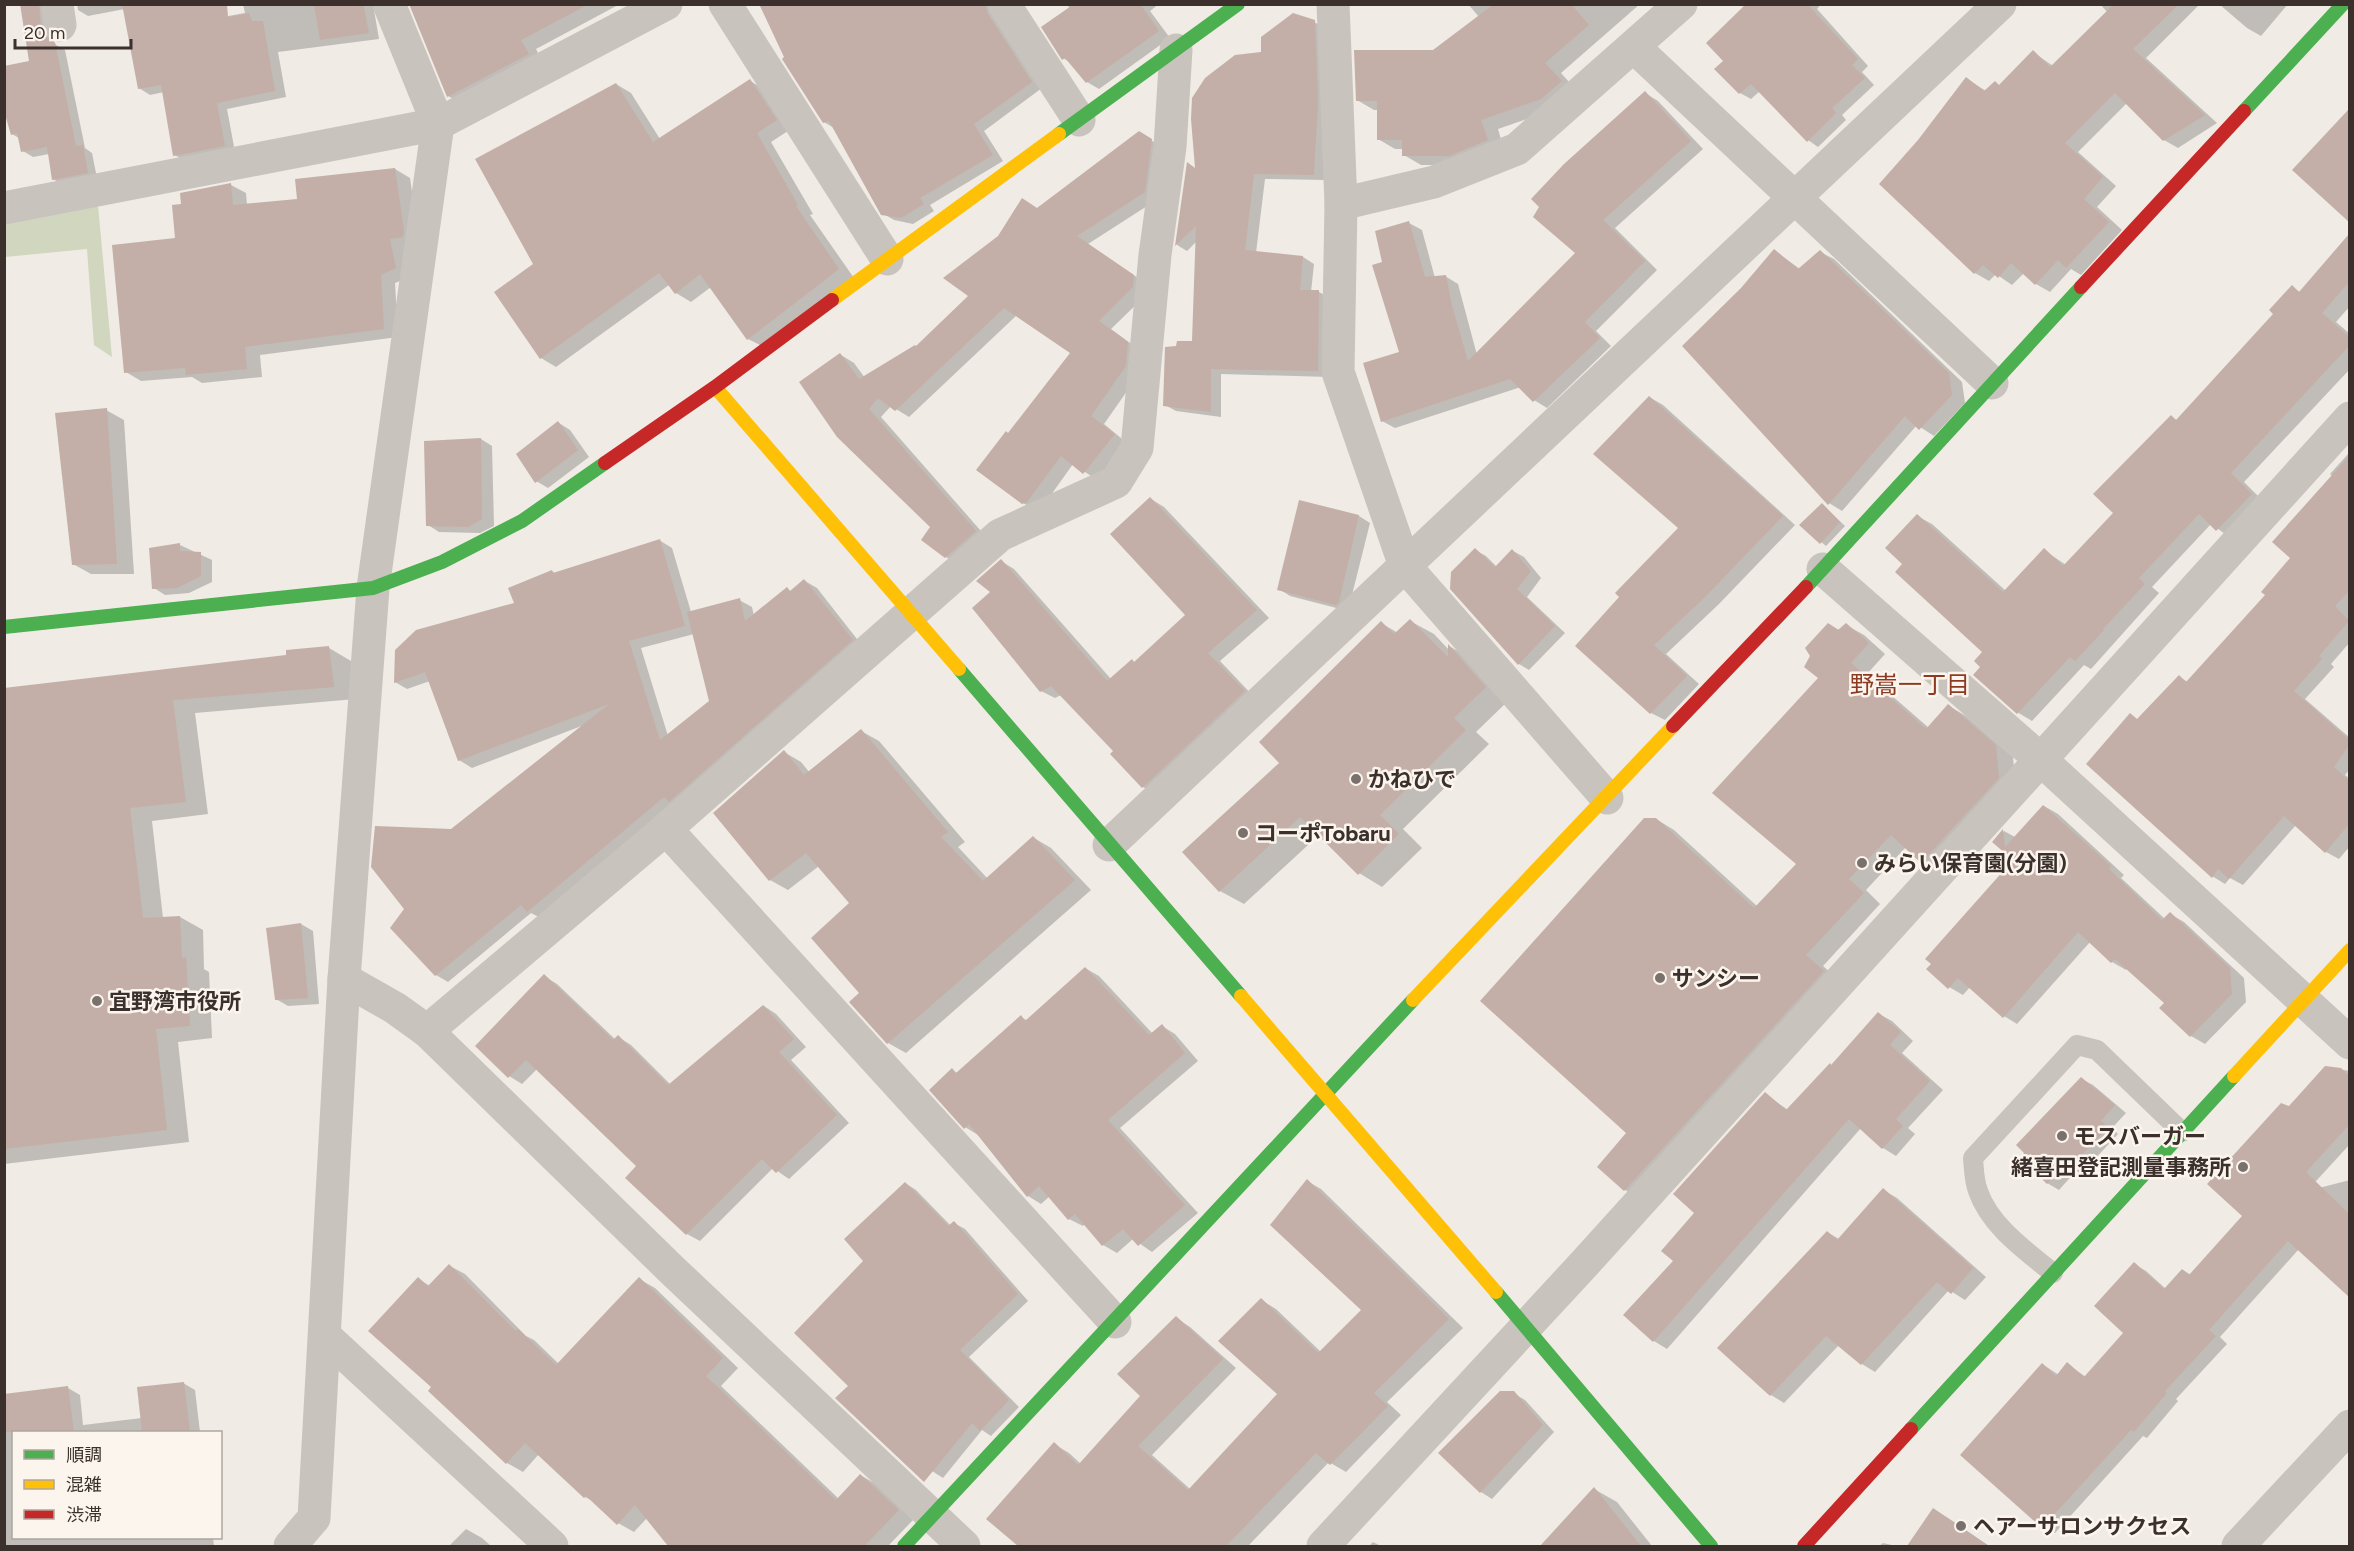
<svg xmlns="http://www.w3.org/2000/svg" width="2354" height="1551" font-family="Figtree,'Noto Sans JP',sans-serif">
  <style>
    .green { fill: #d1d6bf }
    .shadow { fill: #0003; fill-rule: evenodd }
    .building { fill: #c3afa7 }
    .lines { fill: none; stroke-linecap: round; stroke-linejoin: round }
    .lane { stroke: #c9c3be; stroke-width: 20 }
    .street { stroke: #c9c3be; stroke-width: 33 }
    .fast { stroke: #4caf50; stroke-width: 14 }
    .slow { stroke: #ffc107; stroke-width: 14 }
    .jam { stroke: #c62828; stroke-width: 14 }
    .poi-dot { fill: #7a716c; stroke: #fbf5ee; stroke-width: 2 }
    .labels { text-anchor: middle; stroke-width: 5; stroke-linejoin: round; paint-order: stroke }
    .poi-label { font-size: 22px; font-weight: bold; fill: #3b302b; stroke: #fbf5ee; text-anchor: start }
    .neighbourhood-label { font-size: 24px; fill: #8c3b22; stroke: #fbf5ee }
  </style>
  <rect width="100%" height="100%" fill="#f0ebe5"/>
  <polygon class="green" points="98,205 112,357 94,345 87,249 5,257 5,223"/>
  <g class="shadow">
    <polygon points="22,4 49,4 51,35 56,45 65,50 85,148 92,153 97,178 63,185 53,179 49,154 33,157 23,151 19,138 12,134 31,63"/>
    <polygon points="77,4 146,4 146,5 88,16 78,10"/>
    <polygon points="243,4 373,4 379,39 278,52 286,97 227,109 235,152 186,162 175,155 164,92 150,95 139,88 129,34 245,13"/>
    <polygon points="411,4 620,4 536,49 543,63 464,105 448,96"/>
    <polygon points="761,4 996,4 1042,88 984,131 1003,161 930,205 934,211 913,224 894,220 882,213 834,128 824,122 785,58"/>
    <polygon points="1067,4 1159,4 1150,11 1170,38 1099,89 1087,82 1071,63 1063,58 1070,9"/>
    <polygon points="1468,4 1640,4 1561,73 1578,92 1559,108 1498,129 1504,150 1467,165 1421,165 1404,155 1404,149 1395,149 1378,139 1379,110 1374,110 1357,100 1478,52 1479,17"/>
    <polygon points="1748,4 1821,4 1817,9 1868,66 1862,72 1874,85 1842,115 1846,120 1818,147 1808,140 1760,91 1751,99 1740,93 1717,69 1725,61"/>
    <polygon points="2100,4 2200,4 2146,58 2217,123 2178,148 2164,140 2127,103 2078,152 2116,186 2097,207 2122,230 2081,275 2071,269 2050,292 2036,284 2024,273 2012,285 1996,274 1989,281 1975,273 1919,141 1967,79 1986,91 2000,86 2033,52 2053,66 2108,13"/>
    <polygon points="2219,4 2288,4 2261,36 2247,28"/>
    <polygon points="1314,22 1325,28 1325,180 1265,179 1256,253 1303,257 1314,264 1311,292 1319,292 1330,298 1329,377 1221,374 1221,417 1176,411 1165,405 1194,343 1197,241 1187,251 1177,245 1188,165 1197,170 1262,53"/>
    <polygon points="750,81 766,90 791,129 771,142 813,214 810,215 854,278 764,347 748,339 711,287 691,302 676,293 669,285 556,367 541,358 535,265 616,84 631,93 660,139"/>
    <polygon points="1645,93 1658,101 1703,149 1615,228 1657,270 1596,331 1611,346 1547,408 1534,400 1521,387 1395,428 1382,421 1401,353 1384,263 1409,223 1422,230 1435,278 1445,276 1458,284 1477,355 1577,253"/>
    <polygon points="2350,110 2350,220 2294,170"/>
    <polygon points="1139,133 1164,148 1158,199 1088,244 1147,284 1146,295 1111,329 1141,351 1139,374 1104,424 1127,443 1097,480 1073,464 1041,509 1037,511 1023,503 1072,353 1017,315 909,417 891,406 881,417 988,539 959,565 946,557 932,527 838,436 841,355 854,363 865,378 917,348 971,295 1038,209"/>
    <polygon points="395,169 410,178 419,240 418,245 404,247 410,277 395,283 398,337 260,355 262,377 202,383 192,377 141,381 126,372 176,240 183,206 231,185 246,193 247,205 299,200"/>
    <polygon points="2350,237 2350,306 2336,322 2350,334 2350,369 2244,482 2265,503 2231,538 2211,524 2152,587 2159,593 2091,669 2084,665 2032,721 2017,712 1982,667 1984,652 1904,564 1917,516 1932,524 2006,591 2044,550 2066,565 2115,513 2171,417 2178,421 2275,314 2292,287 2300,292"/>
    <polygon points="1775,251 1800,269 1820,252 1834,259 1962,382 1965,403 1934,436 1917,425 1842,511 1829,503 1742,289"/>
    <polygon points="1649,397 1663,405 1795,525 1719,604 1666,654 1699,684 1665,720 1651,713 1577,646 1680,528"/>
    <polygon points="106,410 124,420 134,574 91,574 73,564"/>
    <polygon points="559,423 570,430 589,457 548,488 536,481"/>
    <polygon points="481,439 492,446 494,526 480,533 439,532 428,525"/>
    <polygon points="2348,454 2350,642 2331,664 2334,667 2305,699 2350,738 2350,769 2345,775 2350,779 2350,846 2339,859 2326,852 2296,825 2243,885 2230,878 2225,884 2212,876 2130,715 2138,720 2179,677 2188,682 2267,595 2292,558 2333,477 2330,474"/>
    <polygon points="1151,499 1164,507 1269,618 1220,661 1257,700 1156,795 1143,787 1115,751 1061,695 1055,698 1041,691 992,592 1001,561 1014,569 1111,679 1132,661 1135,663 1188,615"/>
    <polygon points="1300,502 1359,516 1370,523 1348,611 1290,596 1279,589"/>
    <polygon points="1822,504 1845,526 1826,546 1801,525"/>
    <path d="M659,540l13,8 19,64 48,-12 13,7 2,9 33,-27 5,3 13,-11 12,7 47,60 -323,270 -10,-5 -83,69 -12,-7 -30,-66 45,-79 133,-105 -112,43 -13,-8 -29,-79 -23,8 -12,-7 121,-78 36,-33 4,3zM694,634l16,67 -42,35 -27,-88z"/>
    <polygon points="180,545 212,560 212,582 189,593 165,595 154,588"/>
    <polygon points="1475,550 1486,556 1497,567 1513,551 1524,557 1541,578 1527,597 1565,633 1529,670 1519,664"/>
    <polygon points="1410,621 1434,634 1449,650 1449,646 1472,659 1508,701 1476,732 1489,744 1403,829 1422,848 1382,887 1359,873 1320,834 1244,904 1220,891 1184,852 1282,763 1381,623 1398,633"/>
    <polygon points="1829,624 1839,630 1846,625 1864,635 1885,654 1867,674 1929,728 1949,706 1966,716 2013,757 2016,788 1940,872 1922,862 1906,847 1866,890 1880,904 1823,966 1841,982 1643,1200 1625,1190 1599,1167 1628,1132 1656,819 1674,830 1758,907 1798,864"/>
    <polygon points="329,648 351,661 356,699 195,713 208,814 152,821 163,918 180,917 203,930 204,969 209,972 212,1038 178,1042 189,1142 4,1164 4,689 288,656"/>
    <polygon points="861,731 879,741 965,842 958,847 988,879 1034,838 1051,848 1091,890 906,1053 888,1043 851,1002 861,993 851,904 819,866 788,890 770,880 784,752 801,762 810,773"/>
    <polygon points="2044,806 2058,814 2124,875 2121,878 2165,919 2170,914 2184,922 2244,978 2246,1002 2205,1044 2191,1036 2161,1008 2166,1002 2127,968 2126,970 2112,962 2090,942 2017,1024 2004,1016 1970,987 1963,995 1949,987 2015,860 1994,842 2004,831 2015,837"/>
    <polygon points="301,924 313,931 319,1004 288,1006 276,999"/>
    <polygon points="1085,968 1099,976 1153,1034 1162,1026 1175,1034 1198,1061 1120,1128 1198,1213 1152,1252 1133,1239 1117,1253 1103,1245 1085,1224 1083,1226 1069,1219 1050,1196 1041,1204 1028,1196 978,1135 965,1127 952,1070 957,1073 1021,1017 1028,1021"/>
    <polygon points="544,976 557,984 616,1040 618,1037 631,1045 671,1085 764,1006 776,1014 806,1047 791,1060 849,1123 789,1179 773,1168 700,1241 687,1234 638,1166 537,1069 522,1084 509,1076"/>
    <polygon points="1879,1014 1892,1021 1913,1041 1902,1053 1943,1090 1908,1128 1915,1134 1896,1156 1883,1148 1861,1128 1667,1349 1654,1341 1625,1315 1675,1261 1696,1213 1765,1094 1788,1110 1832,1066"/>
    <polygon points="2326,1067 2350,1071 2350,1144 2307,1191 2350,1180 2350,1274 2320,1249 2299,1249 2220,1337 2227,1344 2176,1399 2178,1401 2147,1438 2143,1436 2055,1533 2043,1526 2042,1364 2059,1375 2067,1364 2086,1377 2125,1333 2134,1264 2146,1271 2166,1289 2183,1270 2191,1275 2244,1216 2289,1107"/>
    <polygon points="2081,1079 2093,1085 2126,1113 2112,1128 2118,1134 2081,1174 2076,1171 2059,1190 2047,1183"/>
    <polygon points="1307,1181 1321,1189 1463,1328 1387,1402 1401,1415 1346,1472 1329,1462 1248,1546 1020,1546 988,1519 1054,1444 1069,1453 1081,1464 1142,1396 1176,1318 1190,1327 1236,1368 1152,1455 1190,1489 1279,1394 1261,1300 1276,1309 1321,1352 1363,1310"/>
    <polygon points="905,1183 916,1190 951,1226 954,1223 965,1229 1028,1301 969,1357 1019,1407 991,1436 982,1430 943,1478 932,1471 850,1386 865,1261"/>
    <polygon points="1883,1190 1897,1198 1986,1277 1965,1300 1949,1290 1875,1372 1862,1364 1839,1345 1784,1403 1771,1395 1719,1348 1827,1232 1839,1239"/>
    <polygon points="450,1266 465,1274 526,1336 534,1340 559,1364 639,1279 655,1288 738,1368 721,1386 839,1499 860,1475 876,1484 913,1520 888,1546 670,1546 647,1518 634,1532 618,1523 595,1502 585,1497 539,1454 523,1472 507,1463 431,1391 434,1387 418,1279 430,1286"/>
    <polygon points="183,1383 195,1390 200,1432 14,1432 14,1538 213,1538 214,1546 4,1546 4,1395 68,1388 80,1395 83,1425 142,1418"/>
    <polygon points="1513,1393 1525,1400 1554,1432 1492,1499 1481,1492"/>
    <polygon points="1594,1489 1617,1502 1652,1546 1542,1546"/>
    <polygon points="1934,1510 1948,1518 1989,1546 1909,1546"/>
    <polygon points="466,1529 482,1538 491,1546 449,1546"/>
    <polygon points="1373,1542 1381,1546 1369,1546"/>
    <polygon points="1883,1543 1896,1546 1879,1546"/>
  </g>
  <g class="building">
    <polygon points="20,4 39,4 41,28 45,36 55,43 76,146 83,145 88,173 52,180 47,147 21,152 17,133 11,135 4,111 4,66 29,61"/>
    <polygon points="122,4 227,4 228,17 249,13 252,21 263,21 275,91 217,103 225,146 173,156 161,85 138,89"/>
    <polygon points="314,4 363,4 369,33 320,40"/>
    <polygon points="409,4 589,4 521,40 529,54 447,97"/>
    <polygon points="759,4 985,4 988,14 1032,82 974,124 993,155 920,198 924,204 901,218 881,215 829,121 823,123 782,59 784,57"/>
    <polygon points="1074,4 1140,4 1159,31 1086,83 1065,58 1062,60 1041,27"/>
    <polygon points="1494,4 1571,4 1589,25 1545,63 1562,81 1541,99 1481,120 1488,140 1449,156 1402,156 1402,140 1377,140 1377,101 1356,101 1354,50 1433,50"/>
    <polygon points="1746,4 1807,4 1858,59 1852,65 1865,78 1832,108 1836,113 1807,142 1751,84 1739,94 1714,69 1723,61 1706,43"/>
    <polygon points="2114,4 2179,4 2133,49 2205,115 2163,141 2115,93 2065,143 2103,177 2084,199 2109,222 2066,268 2058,260 2035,285 2011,263 1998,278 1983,265 1974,274 1879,184 1918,140 1966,77 1984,91 1995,81 1999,85 2033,50 2050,67"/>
    <polygon points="1293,13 1315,20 1318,101 1314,175 1254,174 1245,250 1303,256 1300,290 1319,290 1318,371 1211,369 1211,412 1163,406 1165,347 1176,346 1177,341 1192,341 1196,226 1175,246 1187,162 1195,168 1191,119 1192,98 1205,78 1235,55 1261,52 1261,37"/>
    <polygon points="750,79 777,120 757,133 798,205 796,206 839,269 747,340 700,274 675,294 659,273 540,359 494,292 533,264 475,159 616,83 653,142"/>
    <polygon points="1645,91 1691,141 1603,220 1645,261 1585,322 1600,338 1533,402 1510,379 1381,422 1363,363 1399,352 1372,265 1382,262 1375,231 1409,221 1425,277 1446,275 1452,306 1468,361 1575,253 1533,217 1539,207 1531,199 1564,164"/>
    <polygon points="2349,109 2349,222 2292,170"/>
    <polygon points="1139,131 1152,139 1145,192 1077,236 1134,275 1133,287 1099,321 1128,342 1126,366 1091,416 1115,434 1083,474 1061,456 1027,502 1022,504 976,470 1006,431 1008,433 1070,353 1004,308 895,411 878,398 869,409 976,531 945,558 921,540 930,527 837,437 799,382 840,353 859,379 915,345 916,346 968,296 943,278 998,236 1022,198 1037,208"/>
    <polygon points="395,168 404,231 403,237 390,239 396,268 381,275 384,329 245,347 247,369 186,375 185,368 124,373 112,245 175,238 172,205 181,204 180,193 231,183 233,205 297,199 295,179"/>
    <polygon points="2349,234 2349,282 2322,313 2349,337 2349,346 2231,473 2252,494 2216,531 2199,514 2139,578 2145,584 2103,629 2104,630 2075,661 2070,657 2017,714 1973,675 1980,667 1974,661 1982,652 1895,572 1902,564 1885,548 1917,514 2003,592 2044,548 2063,566 2113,513 2093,494 2171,415 2176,420 2273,314 2269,310 2292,285 2299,292"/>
    <polygon points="1774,249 1798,269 1820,250 1949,373 1952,395 1919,430 1905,416 1828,505 1682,346 1741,288"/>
    <polygon points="1649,396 1783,516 1705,597 1654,645 1687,676 1650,714 1575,646 1619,597 1615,593 1678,528 1593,454"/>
    <polygon points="107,408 117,564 72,565 55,413"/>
    <polygon points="558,421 578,450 535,483 516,454"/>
    <polygon points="481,438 482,519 468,527 426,526 424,441"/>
    <polygon points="2349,456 2349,591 2335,606 2349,621 2319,656 2322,659 2294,691 2349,740 2349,745 2334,767 2349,781 2349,824 2325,853 2284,816 2229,879 2218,869 2212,878 2086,764 2130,713 2137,719 2179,675 2186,682 2265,595 2261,592 2290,558 2272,542"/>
    <polygon points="1150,497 1257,610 1208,653 1245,691 1142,788 1110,754 1113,751 1051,686 1040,692 972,608 990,592 976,581 1001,559 1107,681 1132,659 1134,662 1185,615 1110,534"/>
    <polygon points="1299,500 1359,515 1339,602 1336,605 1277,590"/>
    <polygon points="1822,503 1840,522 1820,544 1799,525"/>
    <polygon points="660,539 685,626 629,641 660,740 709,701 687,612 740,598 745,621 787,587 790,591 804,579 853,640 669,802 664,797 527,912 521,905 435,976 390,928 404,909 371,867 375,826 451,829 609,704 458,761 425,672 394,683 395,650 416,630 514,603 508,588 552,570 553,573"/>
    <polygon points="180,543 180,551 201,552 201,576 177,588 152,589 149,548"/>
    <polygon points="1475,548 1495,567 1512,549 1531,571 1517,589 1555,626 1518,665 1450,589 1451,572"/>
    <polygon points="1410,619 1448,657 1448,644 1486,687 1454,718 1466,730 1380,815 1399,834 1358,875 1300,817 1219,892 1182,852 1279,763 1259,742 1381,621 1394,634"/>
    <polygon points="1828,623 1838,630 1846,623 1869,643 1851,663 1926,729 1948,704 1996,745 1999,778 1921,863 1891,835 1849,879 1864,893 1806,955 1824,971 1624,1191 1597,1167 1626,1133 1480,1001 1644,818 1656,818 1754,908 1796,864 1712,793 1818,678 1804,667 1810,656 1805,648"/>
    <polygon points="329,646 334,687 173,700 186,802 130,808 143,918 180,916 182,958 186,957 190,1026 156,1029 167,1130 4,1149 4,688 286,655 286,650"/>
    <polygon points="861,729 948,832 941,837 983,881 1033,836 1075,880 887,1044 849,1002 859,993 811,938 849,903 806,853 769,881 713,813 784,750 804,775"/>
    <polygon points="2043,805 2111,866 2109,869 2162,920 2170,912 2230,968 2232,994 2190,1037 2159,1008 2164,1003 2115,959 2111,963 2078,932 2003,1018 1958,978 1948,989 1926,969 1931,964 1925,959 2013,860 1992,842 2003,829 2005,847"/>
    <polygon points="301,923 308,998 275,1000 266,928"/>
    <polygon points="1085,967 1149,1035 1162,1024 1185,1053 1108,1120 1185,1205 1138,1246 1123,1229 1102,1246 1075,1214 1068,1220 1039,1186 1027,1197 969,1124 964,1129 929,1090 952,1068 956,1073 1021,1015 1025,1021"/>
    <polygon points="544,974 613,1040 618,1035 668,1085 763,1005 794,1039 779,1052 837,1115 776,1173 762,1159 686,1235 625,1178 636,1166 526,1060 508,1078 475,1046"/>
    <polygon points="1878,1012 1901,1032 1890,1045 1930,1081 1896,1119 1903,1126 1882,1149 1849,1119 1653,1342 1623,1315 1673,1261 1661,1251 1694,1213 1673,1194 1765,1092 1786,1110 1830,1063 1831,1065"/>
    <polygon points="2325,1066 2341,1068 2349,1076 2349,1125 2306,1172 2349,1214 2349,1297 2288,1241 2209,1330 2216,1336 2165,1391 2167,1393 2134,1432 2131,1430 2042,1528 1960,1455 2042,1363 2056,1376 2067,1362 2084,1377 2123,1333 2094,1306 2134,1262 2164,1289 2182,1269 2189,1275 2242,1216 2207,1184 2281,1103 2289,1106"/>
    <polygon points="2081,1077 2115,1105 2101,1121 2108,1127 2069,1169 2065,1165 2047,1184 2020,1158 2024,1153 2016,1145"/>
    <polygon points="1307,1179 1449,1319 1374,1393 1388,1406 1330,1465 1316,1453 1226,1546 1018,1546 986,1519 1054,1442 1078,1465 1140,1396 1117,1374 1176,1316 1223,1359 1138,1446 1188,1490 1277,1394 1218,1341 1261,1298 1318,1353 1361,1310 1270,1225"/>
    <polygon points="905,1182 948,1226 954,1221 1018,1294 960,1350 1009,1400 980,1431 972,1423 924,1482 835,1398 848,1386 794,1333 863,1261 844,1239"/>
    <polygon points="1883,1188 1973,1268 1951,1294 1937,1282 1861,1365 1826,1336 1770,1396 1717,1348 1827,1231 1837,1240"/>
    <polygon points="449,1264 516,1331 518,1329 556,1365 639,1277 723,1358 706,1376 836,1500 860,1474 899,1510 864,1546 668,1546 635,1505 617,1525 586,1496 584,1498 525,1443 506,1464 428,1391 431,1387 368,1331 418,1277 428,1286"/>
    <polygon points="184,1382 190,1432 142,1432 137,1387"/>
    <polygon points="68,1386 74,1432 4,1432 4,1394"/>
    <polygon points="1500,1391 1514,1391 1543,1425 1480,1493 1438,1453"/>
    <polygon points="1594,1487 1641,1546 1540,1546"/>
    <polygon points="1933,1508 1989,1546 1907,1546"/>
  </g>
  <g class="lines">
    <path class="lane" d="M2053,1273c-28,-23 -63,-47 -75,-82 -4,-10 -4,-22 -5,-33l104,-113 20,5 85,82"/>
    <g class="street">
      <polyline points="57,4 60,25"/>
      <polyline points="725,4 887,259"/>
      <polyline points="1004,4 1079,120"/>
      <polyline points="1333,4 1341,204 1338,372 1405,566 1607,798"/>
      <polyline points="1634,47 1992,383"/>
      <polyline points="1341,204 1434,182 1517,149 1681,4"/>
      <polyline points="4,208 438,124 666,4"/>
      <polyline points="1823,569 2040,759 2350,1043"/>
      <polyline points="666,829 1115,1322"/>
      <polyline points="1109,845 2000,4"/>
      <polyline points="344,979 395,1008 427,1031 673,1271 964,1546"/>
      <polyline points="427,1031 666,829 1000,535 1116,482 1137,448 1155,255 1170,147 1176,50"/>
      <polyline points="325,1336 552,1546"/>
      <polyline points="290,1546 314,1518 344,979 373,588 438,124 389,4"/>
      <polyline points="1323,1546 1584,1264 2350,418"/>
      <polyline points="2238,1546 2350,1426"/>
    </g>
    <g class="fast">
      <polyline points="2244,111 2343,4"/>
      <polyline points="1059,134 1238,4"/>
      <polyline points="1806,587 2081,287"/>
      <polyline points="4,627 373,588 442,562 522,521 605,463"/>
      <polyline points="959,669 1241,996"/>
      <polyline points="1496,1292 1711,1546"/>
      <polyline points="1911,1429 2234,1076"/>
      <polyline points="904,1546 1413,1000"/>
    </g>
    <g class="slow">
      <polyline points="832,300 1059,134"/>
      <polyline points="715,387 959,669"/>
      <polyline points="1241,996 1496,1292"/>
      <polyline points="1413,1000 1673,726"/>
      <polyline points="2234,1076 2350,950"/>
    </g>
    <g class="jam">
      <polyline points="2081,287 2244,111"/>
      <polyline points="605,463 715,387 832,300"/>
      <polyline points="1673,726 1806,587"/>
      <polyline points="1804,1546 1911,1429"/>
    </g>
  </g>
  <g class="poi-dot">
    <circle cx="1356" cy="779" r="6"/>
    <circle cx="1243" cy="833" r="6"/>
    <circle cx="1862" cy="863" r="6"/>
    <circle cx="1660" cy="978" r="6"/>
    <circle cx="97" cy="1001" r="6"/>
    <circle cx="2062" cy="1136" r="6"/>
    <circle cx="2243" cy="1167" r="6"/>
    <circle cx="1961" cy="1526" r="6"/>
  </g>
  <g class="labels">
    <g class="poi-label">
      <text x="1368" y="787">かねひで</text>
      <text x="1255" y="841">コーポTobaru</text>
      <text x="1874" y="871">みらい保育園(分園)</text>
      <text x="1672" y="986">サンシー</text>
      <text x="109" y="1009">宜野湾市役所</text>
      <text x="2074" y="1144">モスバーガー</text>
      <text x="2231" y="1175" text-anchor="end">緒喜田登記測量事務所</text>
      <text x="1973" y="1534">ヘアーサロンサクセス</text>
    </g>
    <g class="neighbourhood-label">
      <text x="1910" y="693">野嵩一丁目</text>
    </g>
  </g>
  <rect width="2354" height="1551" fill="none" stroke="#3b302b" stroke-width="12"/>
  <rect x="12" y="1431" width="210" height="108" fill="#fbf5ee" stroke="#aea6a0" stroke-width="1.5"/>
  <rect x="24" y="1450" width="30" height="9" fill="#4caf50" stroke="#aea6a0" stroke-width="1.5"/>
  <text x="66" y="1461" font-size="18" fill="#3b302b">順調</text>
  <rect x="24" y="1480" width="30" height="9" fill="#ffc107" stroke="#aea6a0" stroke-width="1.5"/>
  <text x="66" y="1491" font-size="18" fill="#3b302b">混雑</text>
  <rect x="24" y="1510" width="30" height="9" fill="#c62828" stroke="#aea6a0" stroke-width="1.5"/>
  <text x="66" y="1521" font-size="18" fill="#3b302b">渋滞</text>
  <path d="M15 39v9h116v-9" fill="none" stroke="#3b302b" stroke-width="3"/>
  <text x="24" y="39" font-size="18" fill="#3b302b" stroke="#fbf5ee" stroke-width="4.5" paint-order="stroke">20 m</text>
</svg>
